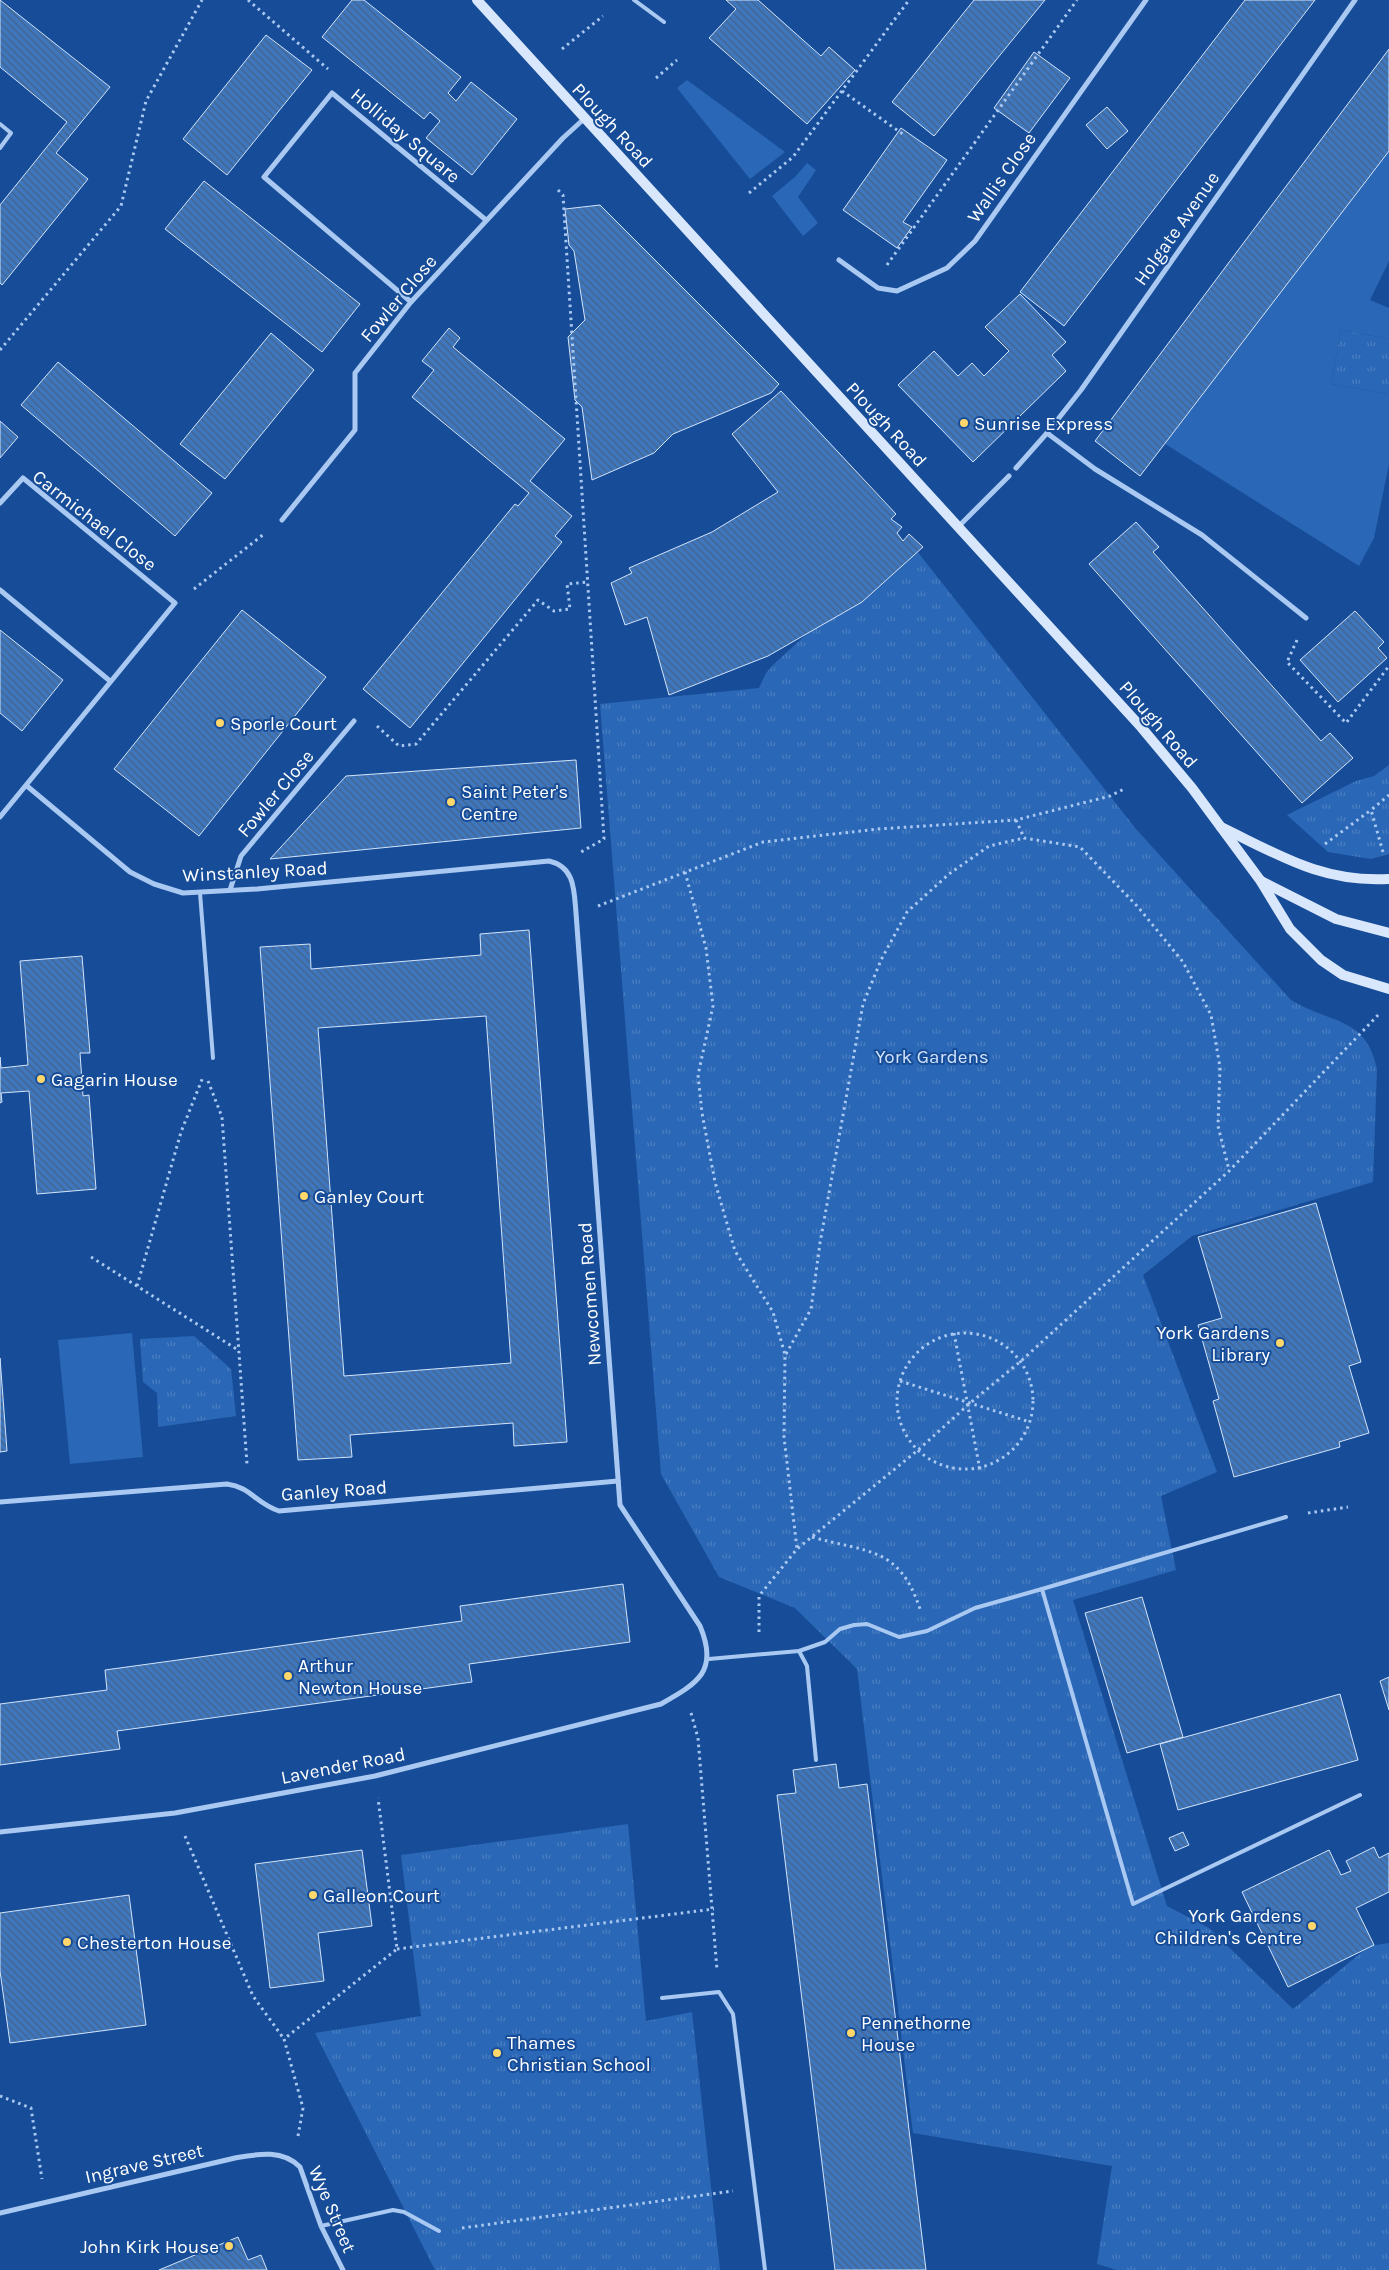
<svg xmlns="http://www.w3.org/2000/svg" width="1389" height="2270" font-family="Karla,sans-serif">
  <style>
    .green { fill: #2a67b6 }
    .park { fill: url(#park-tufts) }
    .building { fill: url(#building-back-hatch); stroke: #d2e4fc; fill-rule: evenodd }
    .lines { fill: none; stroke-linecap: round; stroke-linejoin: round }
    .path { stroke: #aac9f2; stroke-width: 3; stroke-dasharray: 2.5 4; stroke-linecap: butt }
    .lane { stroke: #aac9f2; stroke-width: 4 }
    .street { stroke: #aac9f2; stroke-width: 5 }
    .secondary { stroke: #d9e7fc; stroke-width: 10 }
    .poi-dot { fill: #ffd76b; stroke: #174d98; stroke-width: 2 }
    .labels { text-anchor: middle; stroke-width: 4; stroke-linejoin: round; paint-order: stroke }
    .street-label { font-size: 19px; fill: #fff; stroke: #174d98 }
    .poi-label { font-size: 19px; fill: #fff; stroke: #174d98; text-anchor: start }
    .park-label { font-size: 19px; fill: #d2e4fc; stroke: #174d98 }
  </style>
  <defs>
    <pattern id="park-tufts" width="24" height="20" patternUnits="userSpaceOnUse" patternTransform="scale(1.25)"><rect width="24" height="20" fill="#2a67b6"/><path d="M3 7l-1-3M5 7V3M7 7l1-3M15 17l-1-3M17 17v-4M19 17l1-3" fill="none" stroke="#4a7ec1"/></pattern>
    <pattern id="building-back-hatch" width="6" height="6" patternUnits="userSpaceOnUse" patternTransform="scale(1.25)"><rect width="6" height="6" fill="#3f77bf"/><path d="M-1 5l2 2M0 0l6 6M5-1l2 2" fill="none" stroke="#466286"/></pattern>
  </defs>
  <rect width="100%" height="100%" fill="#174d98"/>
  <g class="green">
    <polygon points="687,80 785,152 750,179 677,88"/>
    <polygon points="1389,121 1389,261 1370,300 1389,308 1389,339 1341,330 1331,384 1389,394 1389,464 1374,538 1359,566 1162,442"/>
    <polygon points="807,163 816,170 798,197 818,223 803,236 772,196 795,177"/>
    <polygon points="132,1333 143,1457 70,1464 58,1340"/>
  </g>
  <g class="park">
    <polygon points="1341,330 1389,339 1389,394 1331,384"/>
    <path d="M909,541l227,288 155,171c39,24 75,16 86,69l-4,113 -181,54 -49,39 74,197 -56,24 15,74 -103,30 94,306 42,22 84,81 76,-63 20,-3v327h-272l-20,-6 15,-98 -199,-33 -56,-464 -62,-61 -76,-31 -58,-103 -61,-770 159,-16 7,-15 9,-10z"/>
    <polygon points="1389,765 1389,854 1371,859 1328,852 1287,815 1356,781 1374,776"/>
    <polygon points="194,1336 231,1369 236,1416 158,1427 157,1393 143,1382 140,1339"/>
    <polygon points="628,1824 646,2021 692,2012 720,2270 435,2270 315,2033 421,2016 401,1855"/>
  </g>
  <g class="building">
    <polygon points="0,0 110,87 56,153 88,179 2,285 0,283 0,205 67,122 0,67"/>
    <polygon points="352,0 364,0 461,77 448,93 456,101 471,82 517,119 472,175 426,138 440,121 430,112 424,119 322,37"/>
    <polygon points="726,0 758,0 821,56 829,47 855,70 807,124 709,38 736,9"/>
    <polygon points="974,0 1045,0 934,136 892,102"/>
    <polygon points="1245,0 1315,0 1064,326 1020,292"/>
    <polygon points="266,35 312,70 227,175 183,139"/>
    <polygon points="1389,49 1389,151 1140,476 1095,441"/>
    <polygon points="1034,52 1070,78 1029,133 994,108"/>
    <polygon points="1107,107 1128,131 1107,149 1086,125"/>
    <polygon points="901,128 947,160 903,222 912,227 897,248 843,210"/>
    <polygon points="204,181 360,304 322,352 165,229"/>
    <polygon points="600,205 779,384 771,393 673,434 654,453 592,480 582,407 575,400 568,337 585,320 574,251 569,245 565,209"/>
    <polygon points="1020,294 1066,342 1052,355 1066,371 973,462 898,385 934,351 958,376 972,363 984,376 1009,351 985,327"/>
    <polygon points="449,328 460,338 453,347 565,439 530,481 572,516 555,536 562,542 410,728 363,689 515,504 518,506 529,493 412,397 434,370 422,361"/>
    <polygon points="271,333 314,370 225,479 180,444"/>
    <polygon points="58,362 212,493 175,536 21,405"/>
    <polygon points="781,391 896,514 891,519 902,527 897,533 903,541 909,534 923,547 862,602 768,656 669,695 647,617 625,625 611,583 632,573 629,568 712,532 778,492 732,434"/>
    <polygon points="0,421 18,437 0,458"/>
    <polygon points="1136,522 1159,547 1153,552 1321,741 1330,733 1353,758 1302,803 1089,564"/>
    <polygon points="242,610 326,677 199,836 114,769"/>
    <polygon points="1355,611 1384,642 1378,648 1387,658 1338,702 1300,660"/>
    <polygon points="0,630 63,680 22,731 0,713"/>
    <polygon points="576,760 581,828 270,859 346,776"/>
    <path d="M529,930l38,512 -53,4 -1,-23 -163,12 2,22 -54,3 -38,-513 50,-3 1,25 170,-14 -1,-21zM486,1016l25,347 -167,13 -26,-348z"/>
    <polygon points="82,956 90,1053 80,1053 83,1096 89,1095 96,1189 37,1194 29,1091 1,1093 2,1102 0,1103 0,1057 1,1068 28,1065 20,961"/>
    <polygon points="1316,1203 1361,1362 1349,1366 1369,1433 1339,1442 1340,1447 1234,1477 1213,1401 1219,1399 1198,1325 1222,1318 1198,1237"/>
    <polygon points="0,1358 7,1451 0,1452"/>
    <polygon points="623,1584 630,1642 469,1664 472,1682 117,1731 120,1749 0,1765 0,1704 107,1690 105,1670 462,1621 460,1606"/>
    <polygon points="1142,1597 1183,1737 1127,1753 1085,1613"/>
    <polygon points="1389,1677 1389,1710 1380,1681"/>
    <polygon points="1340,1694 1358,1760 1178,1810 1160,1744"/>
    <polygon points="836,1764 839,1788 867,1784 926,2270 835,2270 777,1795 796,1793 793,1770"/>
    <polygon points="1183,1832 1189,1845 1175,1851 1169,1838"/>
    <polygon points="1374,1847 1379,1858 1389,1853 1389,1892 1356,1908 1374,1945 1288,1987 1242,1892 1329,1850 1341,1875 1351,1871 1346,1861"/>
    <polygon points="362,1850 372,1926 318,1933 324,1981 270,1988 255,1864"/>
    <polygon points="129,1895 146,2025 10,2043 0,1971 0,1913"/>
    <polygon points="238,2237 248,2260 261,2255 267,2270 159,2270"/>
  </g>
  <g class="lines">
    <g class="path">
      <polyline points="248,0 328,69"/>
      <polyline points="562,49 603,16"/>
      <polyline points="656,78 677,60"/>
      <polyline points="842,91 904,135"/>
      <polyline points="558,190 563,195 604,839 581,852"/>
      <polyline points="749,193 793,157 909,0"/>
      <polyline points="887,265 1077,0"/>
      <polyline points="0,350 121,206 146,101 202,0"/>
      <polyline points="194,589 264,534"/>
      <polyline points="1297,640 1287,662 1346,723 1389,666"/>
      <polyline points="377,726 399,746 416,744 538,600 554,611 570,609 567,584 588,582"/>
      <polyline points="1016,820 1024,838 1080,847 1138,907 1183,962 1211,1015 1220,1067 1218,1126 1229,1170"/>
      <polyline points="1325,844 1371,810"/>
      <polyline points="1383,852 1371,810 1389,795"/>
      <polyline points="685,872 706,948 713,1006 698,1075 702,1113 715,1182 735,1251 773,1312 785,1355 784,1437 797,1549"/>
      <polyline points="598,906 763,842 878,829 1016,820 1110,796 1126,788"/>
      <polyline points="208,1081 222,1117 247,1464"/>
      <polyline points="91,1257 238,1350"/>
      <polyline points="137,1286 181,1132 203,1077"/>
      <polyline points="954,1333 980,1470"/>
      <circle cx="965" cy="1401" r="68"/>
      <polyline points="786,1354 811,1309 820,1243 863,1004 881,960 907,912 949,874 989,846 1024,838"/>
      <polyline points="900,1381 1030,1422"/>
      <polyline points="1308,1513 1348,1507"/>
      <path d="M812,1537c56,16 87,9 108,72"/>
      <polyline points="759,1632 759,1596 797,1549 918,1450 969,1404 1021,1361 1229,1171 1379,1014"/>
      <polyline points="691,1713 698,1738 717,1970"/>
      <polyline points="185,1836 253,1996 284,2039"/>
      <polyline points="397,1949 714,1909"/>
      <polyline points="0,2096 31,2108 42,2179"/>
      <polyline points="298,2136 303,2108 284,2039 397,1949 378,1798"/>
      <polyline points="462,2228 733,2191"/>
    </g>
    <g class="lane">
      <polyline points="634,0 664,22"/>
      <polyline points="0,124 11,133 0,148"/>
      <polyline points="200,893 213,1058"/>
      <polyline points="1042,1589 1286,1517"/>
      <polyline points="799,1651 807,1666 816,1760"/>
      <polyline points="709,1659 799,1651 825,1642 840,1629 854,1625 867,1624 899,1637 927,1631 975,1608 1042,1589 1133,1904 1360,1795"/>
      <polyline points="662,1998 719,1992 733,2014 765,2270"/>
      <polyline points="321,2226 393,2210 404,2212 439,2231"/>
    </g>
    <g class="street">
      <polyline points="839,260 878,288 897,291 947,268 975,241 1146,0"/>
      <polyline points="411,302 264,177 332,93 486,220"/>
      <polyline points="1047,433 1095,469 1202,535 1306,618"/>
      <polyline points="1016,468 1047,433 1081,390 1355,0"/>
      <polyline points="0,503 23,478 175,603 0,817"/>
      <polyline points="282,520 355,430 355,373 411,302 563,138 585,118"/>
      <polyline points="959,526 1009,476"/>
      <polyline points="0,590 110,681"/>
      <polyline points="230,890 241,856 354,721"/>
      <path d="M0,1502l227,-18c24,3 28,19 52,27l339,-30"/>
      <path d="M0,1832l175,-19 200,-37 286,-72c37,-21 58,-33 39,-78l-80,-121 -44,-592c-2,-23 -1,-46 -27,-52l-292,28 -74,4 -29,-9 -24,-12 -103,-86"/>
      <path d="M0,2213l235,-55c23,-4 47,-9 65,9l21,59 22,44"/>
    </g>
    <g class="secondary">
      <polyline points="477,0 1141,727 1192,788 1260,880 1290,929 1321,960 1343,975 1389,989"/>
      <path d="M1221,827c58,28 101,56 168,52"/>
      <polyline points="1261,881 1336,919 1389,933"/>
    </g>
  </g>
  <g class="poi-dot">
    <circle cx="964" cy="423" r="5"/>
    <circle cx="220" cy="723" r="5"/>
    <circle cx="451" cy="802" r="5"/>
    <circle cx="41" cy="1079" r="5"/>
    <circle cx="304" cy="1196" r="5"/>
    <circle cx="1280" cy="1343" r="5"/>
    <circle cx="288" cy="1676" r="5"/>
    <circle cx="313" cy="1895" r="5"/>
    <circle cx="1312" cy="1926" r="5"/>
    <circle cx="67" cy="1942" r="5"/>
    <circle cx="851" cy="2033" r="5"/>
    <circle cx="497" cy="2053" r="5"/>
    <circle cx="229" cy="2246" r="5"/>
  </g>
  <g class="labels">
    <g class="street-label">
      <text transform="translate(613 125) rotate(47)" y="7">Plough Road</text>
      <text transform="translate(406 135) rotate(40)" y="7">Holliday Square</text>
      <text transform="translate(1001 177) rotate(-55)" y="7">Wallis Close</text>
      <text transform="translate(1176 228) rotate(-55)" y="7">Holgate Avenue</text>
      <text transform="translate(398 298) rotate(-50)" y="7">Fowler Close</text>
      <text transform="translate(887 424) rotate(47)" y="7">Plough Road</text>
      <text transform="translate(95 520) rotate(38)" y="7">Carmichael Close</text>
      <text transform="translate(1159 724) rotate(49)" y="7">Plough Road</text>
      <text transform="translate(275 793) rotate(-50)" y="7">Fowler Close</text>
      <text transform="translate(255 871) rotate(-3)" y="7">Winstanley Road</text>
      <text transform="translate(589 1294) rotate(-94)" y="7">Newcomen Road</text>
      <text transform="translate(334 1490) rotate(-4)" y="7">Ganley Road</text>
      <text transform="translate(343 1765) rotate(-11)" y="7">Lavender Road</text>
      <text transform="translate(144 2163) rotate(-13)" y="7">Ingrave Street</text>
      <text transform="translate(333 2209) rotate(67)" y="7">Wye Street</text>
    </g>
    <g class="poi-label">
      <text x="974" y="430">Sunrise Express</text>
      <text x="230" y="730">Sporle Court</text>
      <text x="461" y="798">Saint Peter's<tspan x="461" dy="22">Centre</tspan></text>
      <text x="51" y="1086">Gagarin House</text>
      <text x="314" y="1203">Ganley Court</text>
      <text x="1270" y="1339" text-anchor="end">York Gardens<tspan x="1270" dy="22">Library</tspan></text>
      <text x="298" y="1672">Arthur<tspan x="298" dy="22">Newton House</tspan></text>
      <text x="323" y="1902">Galleon Court</text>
      <text x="1302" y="1922" text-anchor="end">York Gardens<tspan x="1302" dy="22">Children's Centre</tspan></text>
      <text x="77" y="1949">Chesterton House</text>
      <text x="861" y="2029">Pennethorne<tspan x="861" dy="22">House</tspan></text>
      <text x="507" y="2049">Thames<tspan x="507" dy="22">Christian School</tspan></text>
      <text x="219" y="2253" text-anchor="end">John Kirk House</text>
    </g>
    <g class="park-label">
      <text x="932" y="1063">York Gardens</text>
    </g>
  </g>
</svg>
